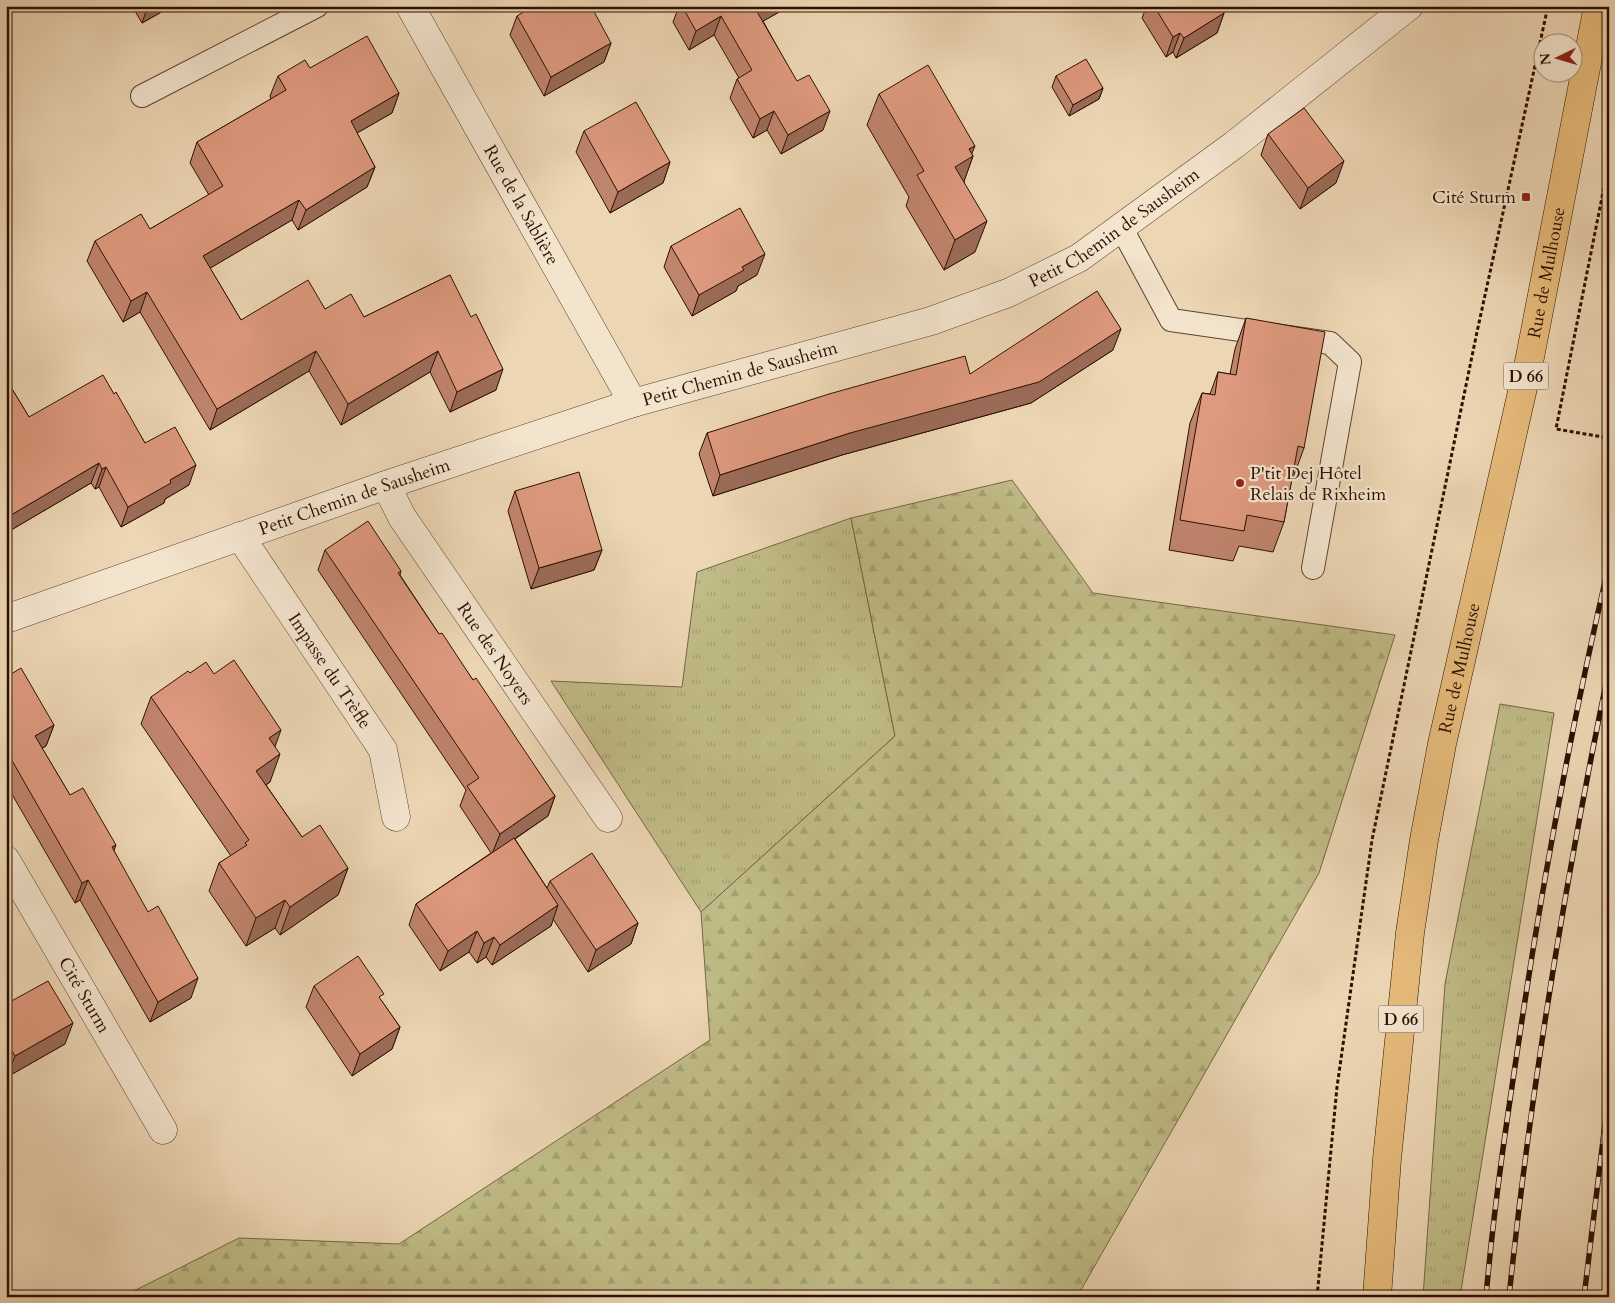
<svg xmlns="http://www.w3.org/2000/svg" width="1615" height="1303" font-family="Cardo,serif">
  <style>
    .grass { fill: url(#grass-tufts); stroke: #766644 }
    .forest { fill: url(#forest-firs); stroke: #766644 }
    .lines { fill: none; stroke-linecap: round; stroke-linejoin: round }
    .lane-casing { stroke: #5d422d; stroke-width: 24 }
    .street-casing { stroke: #5d422d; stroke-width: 29 }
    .primary-casing { stroke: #2d1000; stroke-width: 29 }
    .path { stroke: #2d1000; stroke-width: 3; stroke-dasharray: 4 2.5; stroke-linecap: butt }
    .lane { stroke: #f3e4ce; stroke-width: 22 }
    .street { stroke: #f3e4ce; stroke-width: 28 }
    .primary { stroke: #e6bb7a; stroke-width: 28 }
    .rail-casing { stroke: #2d1000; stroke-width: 5.5 }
    .rail { stroke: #f3e4ce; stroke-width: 4; stroke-dasharray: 11; stroke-linecap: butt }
    .wall { fill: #bf846c; stroke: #2d1000 }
    .shaded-wall { fill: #9b6b58; stroke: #2d1000 }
    .building { fill: #de997e; stroke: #2d1000 }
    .poi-dot { fill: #8f2418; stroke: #f3e4ce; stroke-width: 2 }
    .labels { text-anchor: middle; stroke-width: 4.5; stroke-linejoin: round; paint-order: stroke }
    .shield { fill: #f3e4ce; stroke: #68503e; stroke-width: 1 }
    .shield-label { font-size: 16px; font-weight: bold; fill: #2d1000 }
    .poi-label { font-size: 18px; fill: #2d1000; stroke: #f3e4ce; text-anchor: end }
    .street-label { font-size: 18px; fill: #2d1000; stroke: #f3e4ce }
  </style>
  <defs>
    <pattern id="grass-tufts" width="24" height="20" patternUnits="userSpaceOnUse" patternTransform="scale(1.25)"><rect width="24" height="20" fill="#c0bc87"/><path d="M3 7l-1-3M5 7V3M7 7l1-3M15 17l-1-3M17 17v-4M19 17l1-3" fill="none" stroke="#a5a173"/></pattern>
    <pattern id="forest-firs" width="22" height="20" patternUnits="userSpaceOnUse" patternTransform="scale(1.25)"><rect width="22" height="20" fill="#c0bc87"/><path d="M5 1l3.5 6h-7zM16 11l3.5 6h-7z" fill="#a5a173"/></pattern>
  </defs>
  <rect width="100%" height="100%" fill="#edd6b4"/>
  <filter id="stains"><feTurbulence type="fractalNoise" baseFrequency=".004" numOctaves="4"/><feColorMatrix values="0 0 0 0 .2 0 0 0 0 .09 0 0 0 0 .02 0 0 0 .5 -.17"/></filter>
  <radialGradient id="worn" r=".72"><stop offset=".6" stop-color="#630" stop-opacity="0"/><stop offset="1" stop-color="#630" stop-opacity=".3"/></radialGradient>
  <g class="grass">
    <polygon points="851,518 895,736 701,912 551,681 682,687 697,572"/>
    <polygon points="1500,704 1554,713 1460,1297 1423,1297 1445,984"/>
  </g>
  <polygon class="forest" points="1012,480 1093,593 1395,635 1319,873 1077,1297 122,1297 239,1238 399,1244 710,1040 701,912 895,736 851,518"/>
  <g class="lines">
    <defs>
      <g id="lane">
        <polyline points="142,96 317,6"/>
        <polyline points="1121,227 1171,320 1330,343 1350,362 1313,568"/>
      </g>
      <g id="street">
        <path id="s1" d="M410,6l223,397"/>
        <path id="s2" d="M386,485l16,32 206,301"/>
        <path id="s3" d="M240,536l143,214 13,67"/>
        <path id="s4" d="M6,619l380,-134 247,-82 298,-82 77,-28 71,-35 155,-113 175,-139"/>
        <path id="s5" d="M6,860l157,270"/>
      </g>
      <g id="primary">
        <path id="s6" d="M1377,1297l10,-138 23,-226 14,-93 18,-96 88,-387 68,-351"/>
      </g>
    </defs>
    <use href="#lane" class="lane-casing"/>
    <use href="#street" class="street-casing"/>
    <use href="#primary" class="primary-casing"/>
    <g class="path">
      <polyline points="1609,162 1556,429 1609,438"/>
      <polyline points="1317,1297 1337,1087 1372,840 1477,332 1548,6"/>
    </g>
    <use href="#lane" class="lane"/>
    <use href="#street" class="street"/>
    <use href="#primary" class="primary"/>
    <defs>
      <g id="rail">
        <path d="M1486,1297c8,-93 22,-185 36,-277 23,-153 52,-305 87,-456"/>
        <path d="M1509,1297c22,-211 57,-420 100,-628"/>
        <polyline points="1584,1297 1609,1091"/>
        <polyline points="1607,1297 1609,1283"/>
      </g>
    </defs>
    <use href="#rail" class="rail-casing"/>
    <use href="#rail" class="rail"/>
  </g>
  <g class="wall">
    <polygon points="132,6 172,6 142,23"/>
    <polygon points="679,6 790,6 763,21 823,130 781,154 767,130 753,138 730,98 737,79 739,78 714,35 689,50 673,22"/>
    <polygon points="1144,6 1220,6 1224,13 1217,33 1176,58 1173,52 1166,57 1142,18 1146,8"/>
    <polygon points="517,16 611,43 604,62 544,96 510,35"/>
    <polygon points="310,68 399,93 392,113 357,133 375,167 367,187 298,230 292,220 210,268 241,320 325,309 364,317 450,275 496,390 450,412 430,372 341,425 309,371 210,430 140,312 123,322 87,261 95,241 150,229 209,195 190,163 197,142 271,99 270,96 278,76"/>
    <polygon points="1056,76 1103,88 1099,99 1069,116 1052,87"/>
    <polygon points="879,94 972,154 973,156 964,181 975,252 944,270 906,206 909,197 867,125"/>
    <polygon points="584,131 670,162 663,183 610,213 576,152"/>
    <polygon points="1268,134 1336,183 1300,209 1261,155"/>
    <polygon points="671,246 757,275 738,286 736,291 692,316 664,267"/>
    <polygon points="1246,318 1304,448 1293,478 1292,478 1284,522 1273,552 1239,546 1233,561 1169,550 1190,423 1202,393 1210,394 1218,372 1230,374 1235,349"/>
    <polygon points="1113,350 1031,403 842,455 713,496 699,454 707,433 970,374"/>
    <polygon points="6,379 29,417 114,394 145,443 189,485 165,499 164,503 121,527 99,487 95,489 91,483 6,533"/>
    <polygon points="515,491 602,550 594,570 531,589 508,511"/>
    <polygon points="325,550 401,571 400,575 439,634 473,680 555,796 548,816 515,839 547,888 550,881 638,923 631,944 588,972 553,919 551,926 492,965 486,957 477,963 469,952 440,971 409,925 416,904 491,853 460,806 466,790 318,570"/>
    <polygon points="214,674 275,747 270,782 266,785 302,837 348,868 338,895 280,935 275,928 246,946 209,891 219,863 231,856 141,724 151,697"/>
    <polygon points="6,677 54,725 46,746 42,748 70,795 114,851 191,998 150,1022 80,900 75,903 6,784"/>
    <polygon points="314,986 381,1000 400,1027 392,1049 352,1076 306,1007"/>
    <polygon points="6,1004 65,1044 7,1077 6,1076"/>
  </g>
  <g class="shaded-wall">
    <polygon points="148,6 172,6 142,23"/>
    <polygon points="762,6 790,6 749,29 756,10"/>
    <polygon points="1224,13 1217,33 1176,58 1184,38"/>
    <polygon points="721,16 714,35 689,50 696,31"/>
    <polygon points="1180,33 1173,52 1166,57 1173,37"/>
    <polygon points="611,43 604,62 544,96 551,77"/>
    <polygon points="1103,88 1099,99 1069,116 1073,105"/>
    <polygon points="399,93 392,113 343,141 351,121"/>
    <polygon points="774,111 767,130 753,138 760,119"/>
    <polygon points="830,111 823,130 781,154 788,135"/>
    <polygon points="975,146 970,158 973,156 962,187 955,167 969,149"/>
    <polygon points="1344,161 1336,183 1300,209 1308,188"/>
    <polygon points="670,162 663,183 610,213 618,192"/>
    <polygon points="375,167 367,187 298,230 306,210"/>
    <polygon points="299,200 292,220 195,277 203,256"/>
    <polygon points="987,221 975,252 944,270 955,240"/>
    <polygon points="765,254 757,275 738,286 736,291 692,316 699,295 742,267"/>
    <polygon points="147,292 140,312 123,322 131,301"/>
    <polygon points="1121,329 1113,350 1031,403 842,455 713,496 720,475 850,433"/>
    <polygon points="316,351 309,371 210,430 217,409"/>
    <polygon points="438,351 430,372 341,425 348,404"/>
    <polygon points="503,369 496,390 450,412 457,392"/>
    <polygon points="99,463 91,483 6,533 6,518"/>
    <polygon points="196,465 189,485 165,499 164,503 121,527 128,507 170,480"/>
    <polygon points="106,467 99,487 95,489 102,469"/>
    <polygon points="602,550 594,570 531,589 539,568"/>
    <polygon points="54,725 46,746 28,756 35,736"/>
    <polygon points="281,730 271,758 269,738"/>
    <polygon points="280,754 270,782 246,798 256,771"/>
    <polygon points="555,796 548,816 492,854 500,834"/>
    <polygon points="116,845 109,865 112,847"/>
    <polygon points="348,868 338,895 280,935 290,907"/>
    <polygon points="88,880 80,900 75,903 82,883"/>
    <polygon points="285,900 275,928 246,946 256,918"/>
    <polygon points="558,905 551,926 492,965 500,945"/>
    <polygon points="638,923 631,944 588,972 596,950"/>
    <polygon points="477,931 469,952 440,971 448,951"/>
    <polygon points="494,937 486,957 477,963 484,943"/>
    <polygon points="198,978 191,998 150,1022 158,1002"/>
    <polygon points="73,1023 65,1044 7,1077 15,1056"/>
    <polygon points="400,1027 392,1049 352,1076 360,1054"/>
  </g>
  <g class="building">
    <polygon points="534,6 591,6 611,43 551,77 517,16"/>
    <polygon points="682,6 762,6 756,10 797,81 809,75 830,111 788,135 774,111 760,119 737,79 752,70 721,16 696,31"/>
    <polygon points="1154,6 1220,6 1224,13 1184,38 1180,33 1173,37"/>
    <polygon points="367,36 399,93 351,121 375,167 306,210 299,200 203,256 241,320 308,280 325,309 351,294 364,317 450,275 471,317 476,314 503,369 457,392 438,351 348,404 316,351 217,409 147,292 131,301 95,241 141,214 150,229 223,186 197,142 286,90 278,76 305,60 310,68"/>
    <polygon points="1086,59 1103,88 1073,105 1056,76"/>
    <polygon points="928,65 975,146 969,149 973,156 955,167 987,221 955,240 917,175 924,171 879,94"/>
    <polygon points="636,102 670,162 618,192 584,131"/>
    <polygon points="1304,108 1344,161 1308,188 1268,134"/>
    <polygon points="740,208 765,254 742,267 744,270 699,295 671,246"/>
    <polygon points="1097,291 1121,329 1039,382 850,433 720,475 707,433 829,394 965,356 970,374"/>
    <polygon points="1246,318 1325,332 1304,448 1298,446 1284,522 1247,515 1244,531 1180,520 1202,393 1215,395 1218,372 1236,375"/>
    <polygon points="103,375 114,394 116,392 145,443 175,427 196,465 170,480 171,483 128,507 106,467 102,469 99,463 6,518 6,379 29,417"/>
    <polygon points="579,472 602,550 539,568 515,491"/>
    <polygon points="368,521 401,571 398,573 439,634 442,633 473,680 476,678 555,796 500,834 467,786 479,778 325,550"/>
    <polygon points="234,660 281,730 269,738 280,754 256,771 302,837 320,825 348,868 290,907 285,900 256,918 219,863 247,845 245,843 249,840 151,697 188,671 190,673 206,662 214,674"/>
    <polygon points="21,668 54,725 35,736 70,795 83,788 116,845 112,847 148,912 158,906 198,978 158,1002 88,880 82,883 6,750 6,741 8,741 6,738 6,677"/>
    <polygon points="514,838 558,905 500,945 494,937 484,943 477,931 448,951 416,904"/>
    <polygon points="592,853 638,923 596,950 550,881"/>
    <polygon points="358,956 384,994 379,997 400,1027 360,1054 314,986"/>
    <polygon points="48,981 73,1023 15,1056 6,1041 6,1004"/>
  </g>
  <g class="poi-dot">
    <rect x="1521" y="192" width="10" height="10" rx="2.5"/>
    <circle cx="1240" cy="483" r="5"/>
  </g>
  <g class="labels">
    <g class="shield">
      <rect x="1503.5" y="362.5" width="45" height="27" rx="4"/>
      <rect x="1378.5" y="1005.5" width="45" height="27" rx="4"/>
    </g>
    <g class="shield-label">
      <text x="1526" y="382">D 66</text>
      <text x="1401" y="1025">D 66</text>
    </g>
    <g class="poi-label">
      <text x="1516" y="203">Cité Sturm</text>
      <text x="1250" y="479" text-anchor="start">P'tit Dej Hôtel<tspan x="1250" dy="21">Relais de Rixheim</tspan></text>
    </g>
    <g class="street-label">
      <text dy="6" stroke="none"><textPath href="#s1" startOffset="228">Rue de la Sablière</textPath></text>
      <text dy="6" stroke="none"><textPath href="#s4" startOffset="1179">Petit Chemin de Sausheim</textPath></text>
      <text dy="6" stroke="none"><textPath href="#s6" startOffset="1040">Rue de Mulhouse</textPath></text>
      <text dy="6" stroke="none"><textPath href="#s4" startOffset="774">Petit Chemin de Sausheim</textPath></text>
      <text dy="6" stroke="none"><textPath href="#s4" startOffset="369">Petit Chemin de Sausheim</textPath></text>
      <text dy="6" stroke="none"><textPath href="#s2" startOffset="201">Rue des Noyers</textPath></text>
      <text dy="6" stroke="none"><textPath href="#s6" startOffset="635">Rue de Mulhouse</textPath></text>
      <text dy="6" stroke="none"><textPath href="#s3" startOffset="162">Impasse du Trèfle</textPath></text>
      <text dy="6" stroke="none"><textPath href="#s5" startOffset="156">Cité Sturm</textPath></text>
    </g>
  </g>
  <rect width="1615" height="1303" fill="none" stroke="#edd6b4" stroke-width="25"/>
  <rect x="8" y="8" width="1600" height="1288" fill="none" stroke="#2d1000" stroke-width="2.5"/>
  <rect x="12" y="12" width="1590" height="1278" fill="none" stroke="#2d1000"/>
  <g transform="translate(1558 58) rotate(265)"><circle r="24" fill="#f3e4ce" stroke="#a48f7c"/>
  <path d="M0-4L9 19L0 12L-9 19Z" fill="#8f2418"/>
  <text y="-8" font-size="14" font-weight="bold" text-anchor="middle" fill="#2d1000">N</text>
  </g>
  <rect width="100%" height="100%" filter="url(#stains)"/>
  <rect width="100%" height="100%" fill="url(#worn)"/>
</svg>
